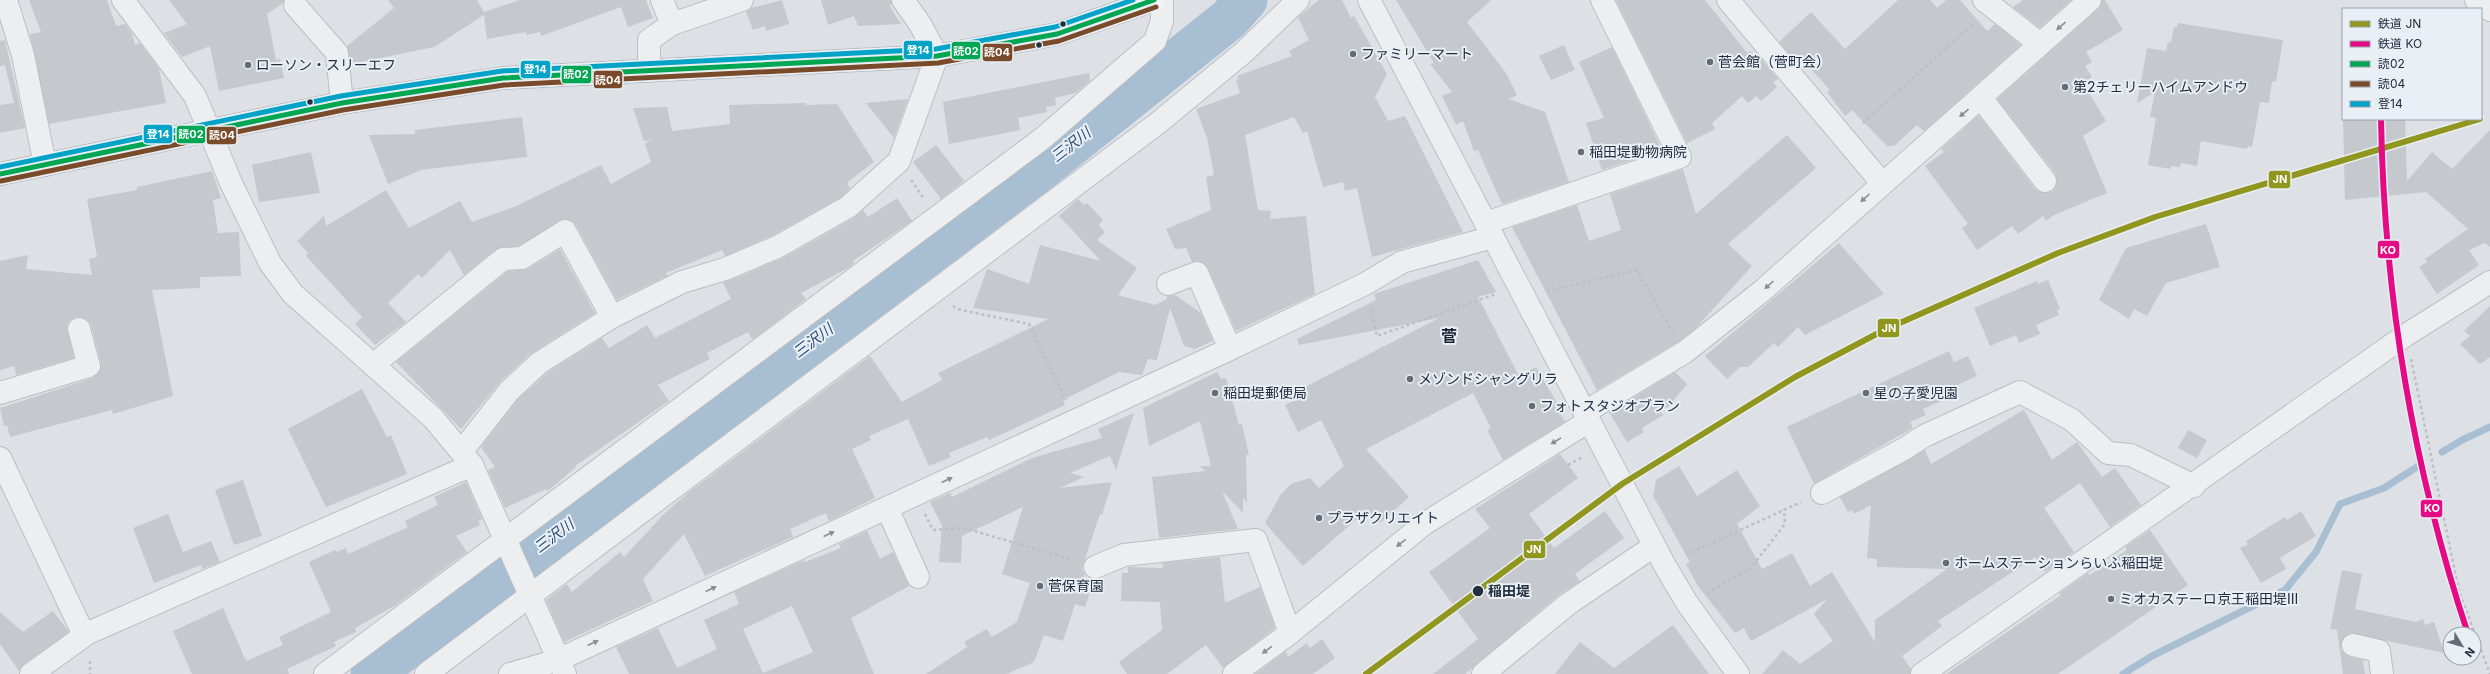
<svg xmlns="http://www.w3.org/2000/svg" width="2490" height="674" font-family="Inter,'Noto Sans JP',sans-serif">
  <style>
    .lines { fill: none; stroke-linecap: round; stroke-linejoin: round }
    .stream { stroke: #a7bed3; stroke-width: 7 }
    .river { stroke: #a7bed3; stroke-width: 43 }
    .building { fill: #c5c8cc; fill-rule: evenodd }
    .minor-casing { stroke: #bbbec2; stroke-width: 24 }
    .major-casing { stroke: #b9bdc2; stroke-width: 24 }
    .path { stroke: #bcbfc4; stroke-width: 2.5; stroke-dasharray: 3 3; stroke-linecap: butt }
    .minor { stroke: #edeef0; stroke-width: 22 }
    .major { stroke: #f2f3f4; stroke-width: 22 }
    .bus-1-casing { stroke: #e9eff5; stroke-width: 8 }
    .bus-2-casing { stroke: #e9eff5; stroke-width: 8 }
    .bus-3-casing { stroke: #e9eff5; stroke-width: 8 }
    .bus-1 { stroke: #00a651; stroke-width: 5 }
    .bus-2 { stroke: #7a4b2a; stroke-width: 5 }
    .bus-3 { stroke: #02a3c7; stroke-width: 5 }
    .rail-1-casing { stroke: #e9eff5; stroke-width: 9 }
    .rail-2-casing { stroke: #e9eff5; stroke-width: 9 }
    .rail-1 { stroke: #91961f; stroke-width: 6 }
    .rail-2 { stroke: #e50b84; stroke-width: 6 }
    .oneway { fill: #888e97 }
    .bus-dot { fill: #232e3e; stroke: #e9eff5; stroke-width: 1.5 }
    .poi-dot { fill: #646c78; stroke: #e9eff5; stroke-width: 1.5 }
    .labels { text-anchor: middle; stroke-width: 4; stroke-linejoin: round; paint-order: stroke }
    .poi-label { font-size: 14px; fill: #232e3e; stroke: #e9eff5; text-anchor: start }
    .stop-label { font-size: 14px; font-weight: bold; fill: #232e3e; stroke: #e9eff5; text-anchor: start }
    .water-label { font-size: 15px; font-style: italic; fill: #294f76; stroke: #e9eff5 }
    .quarter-label { font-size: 16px; font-weight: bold; fill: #161f2e; stroke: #e9eff5 }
    .line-badge { stroke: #e9eff5; stroke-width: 1.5 }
    .badge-label { font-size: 11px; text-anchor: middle; font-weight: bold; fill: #fff }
  </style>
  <rect width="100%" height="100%" fill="#dde0e4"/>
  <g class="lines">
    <g class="stream">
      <polyline points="2442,452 2462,440 2490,427"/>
      <polyline points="2123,674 2152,656 2285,590 2316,552 2340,504 2384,488 2420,465"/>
    </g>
    <polyline class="river" points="372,674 1041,169 1229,19 1246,0"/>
  </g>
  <g class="building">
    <polygon points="29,0 107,0 116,26 125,24 132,33 135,45 140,43 159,69 166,103 49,124 30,34 41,32"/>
    <polygon points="169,0 284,0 283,3 267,14 276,60 280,59 284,78 219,91 210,46 182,57 164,33 187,24"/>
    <polygon points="388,0 477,0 484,12 520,0 646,0 653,18 628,27 621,7 541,36 540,32 527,35 526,32 487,39 484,15 434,47 351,64 347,46 394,8"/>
    <polygon points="782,0 789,24 766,31 765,26 753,30 746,12 751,8"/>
    <polygon points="821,0 891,0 892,4 889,5 901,24 858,26 854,16 828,25"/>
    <polygon points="1319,0 1342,0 1351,18 1354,16 1387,74 1375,97 1388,121 1405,116 1463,232 1372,257 1357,188 1345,191 1343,182 1323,187 1307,131 1303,133 1294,117 1245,135 1258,210 1271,211 1270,219 1306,216 1315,294 1236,331 1208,268 1199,261 1192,262 1186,248 1175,249 1166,229 1211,210 1206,177 1214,175 1207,138 1196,109 1240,93 1236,80 1239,79 1237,76 1292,56 1289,51 1309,40 1298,17"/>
    <polygon points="1396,0 1491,0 1467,22 1506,73 1517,95 1509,99 1545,112 1569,182 1502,204 1478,150 1474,151 1463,121 1456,125 1442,96 1452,92 1430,64 1434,63"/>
    <polygon points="1616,0 1705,0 1747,53 1750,51 1758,61 1761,59 1778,79 1773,82 1777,87 1761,101 1756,96 1748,103 1742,96 1712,123 1715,129 1687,143"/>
    <polygon points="1898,0 1930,0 1937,8 1946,0 1960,0 1987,31 1995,24 2021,45 1924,131 1917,125 1894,146 1887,146 1852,110 1845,116 1827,92 1830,90 1802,59 1797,63 1779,42 1811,12 1845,49"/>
    <polygon points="2023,0 2071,0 2040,28 2013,7"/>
    <polygon points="2102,0 2105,0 2123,30 2086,52 2092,62 2085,66 2092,77 2083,83 2106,121 2083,136 2107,193 2054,215 2046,221 2043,216 2018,234 2012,226 1977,250 1962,228 1968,224 1925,166 1944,152 1941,149 1979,115 2035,189 2046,193 2053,191 2057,180 2055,173 1997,99 2098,9"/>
    <polygon points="2178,23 2283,40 2276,82 2272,81 2269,103 2260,102 2252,147 2248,146 2247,149 2201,141 2197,166 2181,163 2180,167 2171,166 2170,169 2148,165 2156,118 2150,117 2155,92 2137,103 2147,48 2166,51 2168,42 2171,43 2174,27 2177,27"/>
    <polygon points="5,40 25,128 0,133 0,105 14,103 5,65 0,66 0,41"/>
    <polygon points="1564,45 1575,70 1551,80 1539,56"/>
    <polygon points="1612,47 1662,150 1602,170 1586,123 1604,118 1579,62"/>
    <polygon points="1089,73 1090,81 1075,93 1055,98 1056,105 1046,107 1047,112 1018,118 1020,130 949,144 943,102"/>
    <polygon points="908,99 894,138 866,103"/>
    <polygon points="806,103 806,105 837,104 874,162 849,181 847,184 850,188 841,197 771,236 725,256 722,250 666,273 667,276 617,300 576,225 571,220 564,219 518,246 496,249 464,275 450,250 422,278 418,274 388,303 406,322 375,345 355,324 362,317 306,256 308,253 297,241 324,216 326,226 386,190 409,228 460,201 472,222 516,206 601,165 611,184 651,162 645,144 651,140 644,141 633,108 667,107 672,131 730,124 729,105"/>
    <polygon points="522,117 527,157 421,170 388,184 369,135 415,134 415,130"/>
    <polygon points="2343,119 2405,119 2407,181 2432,152 2452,169 2490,130 2490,247 2485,243 2469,250 2479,265 2437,294 2419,267 2427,262 2425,259 2468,229 2426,192 2345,200"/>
    <polygon points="1787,135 1816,168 1728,244 1752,266 1696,328 1678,342 1597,390 1512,227 1577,205 1589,241 1621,230 1610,194 1683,169 1696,214"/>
    <polygon points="936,145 964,181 941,199 913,162"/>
    <polygon points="311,152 320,193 259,202 252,165"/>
    <polygon points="212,171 221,198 213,200 218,233 239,232 241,276 200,277 200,288 152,290 173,396 113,414 112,410 10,437 7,425 4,426 0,408 93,378 98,374 101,363 91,325 88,320 76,317 70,320 67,326 74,358 16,375 14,366 0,370 0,261 28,255 26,269 92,275 89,259 97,257 87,199 137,190 137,187"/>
    <polygon points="897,198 912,221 853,261 854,263 848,268 801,293 806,299 756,337 752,339 748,332 707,353 710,359 658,385 669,401 575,466 576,467 548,491 546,489 505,508 488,470 495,467 481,447 518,399 547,373 602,338 609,348 647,325 655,338 731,299 723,283 783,258 854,218 863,210 868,217"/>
    <polygon points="1078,199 1084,205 1087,203 1103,220 1099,225 1105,232 1097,240 1137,268 1118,295 1155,305 1167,299 1167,296 1175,295 1201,313 1213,341 1195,349 1184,346 1170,308 1157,360 1148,359 1142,375 1119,372 1063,400 1065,405 989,440 987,437 949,453 951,457 929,466 908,419 869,436 871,440 852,449 875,498 829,521 826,513 790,529 793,537 705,576 684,534 643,579 653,601 564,642 546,600 567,584 572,592 620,552 624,557 665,513 689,492 870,356 902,402 942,380 938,373 1048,319 973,308 987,269 1029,284 1040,245 1101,261 1059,216"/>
    <polygon points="2206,224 2220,267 2166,283 2147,316 2134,309 2129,319 2099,300 2126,248"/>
    <polygon points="1839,243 1884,294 1805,335 1798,327 1778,347 1774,343 1748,367 1740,367 1727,379 1705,356"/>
    <polygon points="560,249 595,313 530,354 500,382 461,429 396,362 508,271 528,269"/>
    <polygon points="1478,260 1496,292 1478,297 1519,376 1536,367 1557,403 1555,404 1565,422 1503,460 1487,430 1491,428 1473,393 1366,449 1409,497 1380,523 1367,510 1303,566 1265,523 1281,494 1291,484 1310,478 1319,488 1344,466 1321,420 1298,432 1285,405 1308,393 1305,387 1439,318 1299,345 1297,339 1376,300 1374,294"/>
    <polygon points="2048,280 2060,309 2057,310 2059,315 2036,325 2040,334 2019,343 2016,335 1990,346 1974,308 2037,281 2038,284"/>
    <polygon points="2490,306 2490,357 2480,364 2460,344 2470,336 2464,331"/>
    <polygon points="1949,351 1954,362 1968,356 1977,376 1955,386 1959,393 1923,409 1926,415 1910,422 1913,428 1814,484 1787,427"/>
    <polygon points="1217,372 1221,379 1226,378 1239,425 1242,424 1249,455 1246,455 1247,503 1243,497 1243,513 1222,491 1238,529 1159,538 1152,477 1205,471 1200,466 1211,466 1200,421 1149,446 1143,408"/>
    <polygon points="1675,372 1687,384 1669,406 1660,411 1663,415 1642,428 1644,432 1627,442 1609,412"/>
    <polygon points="362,389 387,437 391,435 407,474 326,507 288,429"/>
    <polygon points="2024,410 2052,460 2077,442 2102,477 2115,468 2141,505 2110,527 2080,483 2044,508 2074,552 2045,572 2035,557 1938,621 1942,626 1902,656 1911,669 1910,674 1762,674 1783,650 1800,664 1833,641 1814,614 1827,599 1751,641 1744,628 1735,633 1698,586 1686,564 1690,562 1653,496 1656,480 1679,466 1697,496 1737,470 1760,506 1737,524 1762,569 1792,553 1810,586 1832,572 1875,642 1875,620 1947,569 1877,567 1877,559 1867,558 1871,505 1854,514 1852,510 1848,512 1840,497 1925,450 1931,464"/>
    <polygon points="1134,413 1116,470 1110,456 1070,473 1084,477 1060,488 1112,482 1102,515 1100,514 1083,565 1082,570 1085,574 1081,587 1091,590 1085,607 1075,604 1063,641 1044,635 1034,662 1007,674 926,674 967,647 964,642 987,629 992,637 1017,622 1030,583 1002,574 1023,507 962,536 961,563 939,562 942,525 930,502 950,493 952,497 1032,458 1102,438 1098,429"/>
    <polygon points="2188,430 2207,440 2197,458 2178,448"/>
    <polygon points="1560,454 1578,478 1529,514 1554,548 1605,511 1624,538 1575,574 1580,581 1560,594 1465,674 1433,674 1478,639 1429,572 1490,528 1475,509"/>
    <polygon points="243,480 262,536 234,545 215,490"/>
    <polygon points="466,482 482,519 478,521 480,525 456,536 467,552 396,605 355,628 356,632 334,642 336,646 287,669 289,674 192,674 173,631 223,608 246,661 283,645 279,637 331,612 309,562 335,550 336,552 346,548 348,554 408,527 405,521 438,505 434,497"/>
    <polygon points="2301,511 2316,536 2280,558 2286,569 2261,583 2240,548 2248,544 2246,541 2285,517 2287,520"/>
    <polygon points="168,514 183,552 211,541 220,562 202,569 201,565 154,583 133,528"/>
    <polygon points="2150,530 2188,585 2058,674 1946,674 2061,595 2059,593 2088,573 2090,575 2127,550 2125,547"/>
    <path d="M867,531l13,28 13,-7 16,34 -58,32 23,56h-245l-13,-27 42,-19 19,40 40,-19 -13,-29 35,-16 -5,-12 70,-32 1,2 36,-14 -2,-4zM792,606l21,46 -50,21 -20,-44z"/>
    <polygon points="1220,557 1225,603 1260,587 1275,628 1223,668 1206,645 1167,674 1127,674 1119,662 1162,630 1160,602 1121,601 1122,573 1128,573 1128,567 1163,568 1162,563"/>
    <polygon points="2342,570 2362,574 2355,609 2416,622 2423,619 2425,625 2434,622 2444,653 2350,633 2344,637 2341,649 2350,657 2363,660 2365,674 2343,674 2337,630 2330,629"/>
    <polygon points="53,611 69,632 24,664 19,671 0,644 0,612 23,632"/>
    <polygon points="1673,625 1709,674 1555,674 1580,642 1614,668"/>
    <polygon points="1322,639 1335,658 1313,674 1255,674 1286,651 1288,657 1307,643 1310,648"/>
  </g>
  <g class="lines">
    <defs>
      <g id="minor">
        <polyline points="6,0 23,55 45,165"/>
        <polyline points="123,0 195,96 231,183 270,263 293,294 433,418 472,465 565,674"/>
        <polyline points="662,0 672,24"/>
        <polyline points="1369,0 1664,564 1687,603 1738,674"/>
        <polyline points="1728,0 1882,183"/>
        <polyline points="1984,0 2040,44"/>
        <polyline points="2476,0 2490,10"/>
        <polyline points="295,5 337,53 342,103"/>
        <polyline points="649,71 649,40 672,24 742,0"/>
        <polyline points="1981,98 2045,181"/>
        <polyline points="1486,223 1680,157 1602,0"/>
        <polyline points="1168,284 1197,273 1230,349"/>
        <polyline points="373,365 503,259 522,258 565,231 612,317"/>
        <polyline points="0,393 89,366 79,329"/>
        <polyline points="1585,412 1685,352 1762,291 2090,0"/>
        <polyline points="462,451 509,391 539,363 612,317 682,282 725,269 777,247 848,207 899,161 937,56 920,24 903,0"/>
        <polyline points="0,458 84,635"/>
        <polyline points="1822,493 1904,449 1924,436 2020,392 2072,420 2108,453 2131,455 2194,486"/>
        <polyline points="887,508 918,577"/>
        <polyline points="1095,567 1124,555 1256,540 1290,633"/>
        <polyline points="2353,645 2379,651 2382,674"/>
        <polyline points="31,674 88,633 472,465"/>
        <polyline points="325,674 1043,138 1155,41 1162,21 1162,0"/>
        <polyline points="426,674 1158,123 1244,52 1298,0"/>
        <polyline points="510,674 558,660 1230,349 1365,284 1402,262 1493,237"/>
        <polyline points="1234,674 1290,633 1424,524 1589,421"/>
        <polyline points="1483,674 1568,604 1654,546"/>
        <polyline points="1922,674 2406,335 2490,282"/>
      </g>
      <polyline id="major" points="0,174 342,103 503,78 937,56 1057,34 1154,0"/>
    </defs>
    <use href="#minor" class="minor-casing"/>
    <use href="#major" class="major-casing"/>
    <g class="path">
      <polyline points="1863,123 1975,22"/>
      <polyline points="911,180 924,199"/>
      <polyline points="1547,291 1637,270 1673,333"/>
      <polyline points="953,306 957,309 1029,324 1066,400"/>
      <polyline points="1371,308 1377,336 1496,294"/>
      <polyline points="2411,359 2459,591 2490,674"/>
      <polyline points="1568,465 1582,457"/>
      <polyline points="925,514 933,530 964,528 1073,560"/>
      <polyline points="1686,555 1801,502"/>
      <polyline points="1707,593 1751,568 1785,524 1784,509"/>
      <polyline points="90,661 90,674"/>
    </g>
    <use href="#minor" class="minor"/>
    <use href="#major" class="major"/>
    <defs>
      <polyline id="bus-1" points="0,174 342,103 503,78 937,56 1057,34 1154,0"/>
      <polyline id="bus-2" points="1,181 343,110 504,85 938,63 1059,41 1156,7"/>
      <polyline id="bus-3" points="0,167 341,96 502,71 936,49 1055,27 1133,0"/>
    </defs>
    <use href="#bus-1" class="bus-1-casing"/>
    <use href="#bus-2" class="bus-2-casing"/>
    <use href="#bus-3" class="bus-3-casing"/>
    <use href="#bus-1" class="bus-1"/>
    <use href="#bus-2" class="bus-2"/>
    <use href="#bus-3" class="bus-3"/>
    <defs>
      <polyline id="rail-1" points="1366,674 1622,484 1795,377 1884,330 2058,253 2155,217 2480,119"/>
      <path id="rail-2" d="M2381,119c3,174 32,349 87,515"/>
    </defs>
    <use href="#rail-1" class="rail-1-casing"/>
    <use href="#rail-2" class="rail-2-casing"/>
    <use href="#rail-1" class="rail-1"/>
    <use href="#rail-2" class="rail-2"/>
  </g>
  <defs><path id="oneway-solid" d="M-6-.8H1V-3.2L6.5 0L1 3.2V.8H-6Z"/></defs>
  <g class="oneway">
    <use href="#oneway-solid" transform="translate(2061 26) rotate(139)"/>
    <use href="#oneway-solid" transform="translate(1964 113) rotate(140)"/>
    <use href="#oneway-solid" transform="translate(1865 198) rotate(138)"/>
    <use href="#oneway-solid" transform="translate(1769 285) rotate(138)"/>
    <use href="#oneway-solid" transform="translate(1556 441) rotate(149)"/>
    <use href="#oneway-solid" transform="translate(947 480) rotate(-25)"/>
    <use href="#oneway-solid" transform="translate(829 534) rotate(-25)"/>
    <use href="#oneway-solid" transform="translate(1401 543) rotate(142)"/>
    <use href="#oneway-solid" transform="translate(711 589) rotate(-25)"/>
    <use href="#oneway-solid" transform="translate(593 643) rotate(-25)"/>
    <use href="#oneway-solid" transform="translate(1267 650) rotate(144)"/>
  </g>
  <g class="bus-dot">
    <circle cx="1063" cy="24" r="3.5"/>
    <circle cx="1039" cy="45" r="3.5"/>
    <circle cx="310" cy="102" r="3.5"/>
    <circle cx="1478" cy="591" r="6"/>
  </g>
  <g class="poi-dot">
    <circle cx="1353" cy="54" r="4"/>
    <circle cx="1710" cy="62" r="4"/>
    <circle cx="248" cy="65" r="4"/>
    <circle cx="2065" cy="87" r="4"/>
    <circle cx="1581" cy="152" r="4"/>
    <circle cx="1410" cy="379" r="4"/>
    <circle cx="1215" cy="393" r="4"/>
    <circle cx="1866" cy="393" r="4"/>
    <circle cx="1532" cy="406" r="4"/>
    <circle cx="1319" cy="518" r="4"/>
    <circle cx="1946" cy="563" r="4"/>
    <circle cx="1040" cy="586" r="4"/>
    <circle cx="2111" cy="599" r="4"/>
  </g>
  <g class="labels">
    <g class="poi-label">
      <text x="1361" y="59">ファミリーマート</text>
      <text x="1718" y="67">菅会館（菅町会）</text>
      <text x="256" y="70">ローソン・スリーエフ</text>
      <text x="2073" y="92">第2チェリーハイムアンドウ</text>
      <text x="1589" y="157">稲田堤動物病院</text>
      <text x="1418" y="384">メゾンドシャングリラ</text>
      <text x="1223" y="398">稲田堤郵便局</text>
      <text x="1874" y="398">星の子愛児園</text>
      <text x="1540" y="411">フォトスタジオブラン</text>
      <text x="1327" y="523">プラザクリエイト</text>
      <text x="1954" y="568">ホームステーションらいふ稲田堤</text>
      <text x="1048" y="591">菅保育園</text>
      <text x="2119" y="604">ミオカステーロ京王稲田堤Ⅲ</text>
    </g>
    <g class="stop-label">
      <text x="1488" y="596">稲田堤</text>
    </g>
    <g class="water-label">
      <text transform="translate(1071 145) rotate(-38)" y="5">三沢川</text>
      <text transform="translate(813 341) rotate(-37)" y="5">三沢川</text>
      <text transform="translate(554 536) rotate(-37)" y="5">三沢川</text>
    </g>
    <g class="quarter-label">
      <text x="1449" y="342">菅</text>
    </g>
  </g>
  <g class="line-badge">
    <rect x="903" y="40" width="30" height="20" rx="4" fill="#02a3c7"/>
    <rect x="951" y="41" width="30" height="19" rx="4" fill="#00a651"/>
    <rect x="982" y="43" width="31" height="19" rx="4" fill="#7a4b2a"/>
    <rect x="520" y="60" width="31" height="19" rx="4" fill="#02a3c7"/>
    <rect x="561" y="65" width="31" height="19" rx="4" fill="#00a651"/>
    <rect x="593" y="70" width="30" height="19" rx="4" fill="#7a4b2a"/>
    <rect x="143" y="124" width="30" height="20" rx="4" fill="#02a3c7"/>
    <rect x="176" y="125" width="30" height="19" rx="4" fill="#00a651"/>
    <rect x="206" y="126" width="31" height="19" rx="4" fill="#7a4b2a"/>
    <rect x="2268" y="170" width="23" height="19" rx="4" fill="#91961f"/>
    <rect x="2377" y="240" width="23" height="19" rx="4" fill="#e50b84"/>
    <rect x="1877" y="318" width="23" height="20" rx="4" fill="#91961f"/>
    <rect x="2420" y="499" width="23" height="19" rx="4" fill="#e50b84"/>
    <rect x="1523" y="540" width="23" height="19" rx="4" fill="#91961f"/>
  </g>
  <g class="badge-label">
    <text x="918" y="54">登14</text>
    <text x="966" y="55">読02</text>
    <text x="997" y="56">読04</text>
    <text x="535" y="73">登14</text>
    <text x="576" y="78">読02</text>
    <text x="608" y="84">読04</text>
    <text x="158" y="138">登14</text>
    <text x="191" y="138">読02</text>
    <text x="222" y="139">読04</text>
    <text x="2280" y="183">JN</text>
    <text x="2388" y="254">KO</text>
    <text x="1889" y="332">JN</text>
    <text x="2432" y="512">KO</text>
    <text x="1534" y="553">JN</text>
  </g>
  <rect x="2342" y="8" width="140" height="112" fill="#e9eff5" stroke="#9aa2ac"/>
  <rect x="2350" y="21" width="20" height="6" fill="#91961f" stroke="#9aa2ac"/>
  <text x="2378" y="28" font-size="12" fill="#232e3e">鉄道 JN</text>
  <rect x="2350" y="41" width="20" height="6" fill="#e50b84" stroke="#9aa2ac"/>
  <text x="2378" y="48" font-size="12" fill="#232e3e">鉄道 KO</text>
  <rect x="2350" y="61" width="20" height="6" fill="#00a651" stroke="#9aa2ac"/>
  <text x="2378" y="68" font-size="12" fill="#232e3e">読02</text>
  <rect x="2350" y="81" width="20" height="6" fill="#7a4b2a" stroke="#9aa2ac"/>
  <text x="2378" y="88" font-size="12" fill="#232e3e">読04</text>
  <rect x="2350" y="101" width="20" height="6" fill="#02a3c7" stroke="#9aa2ac"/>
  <text x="2378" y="108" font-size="12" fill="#232e3e">登14</text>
  <g transform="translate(2462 646) rotate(128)"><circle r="19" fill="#e9eff5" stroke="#9aa2ac"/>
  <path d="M0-3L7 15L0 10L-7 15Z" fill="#646c78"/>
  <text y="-6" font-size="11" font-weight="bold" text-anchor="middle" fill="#232e3e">N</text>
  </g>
</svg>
